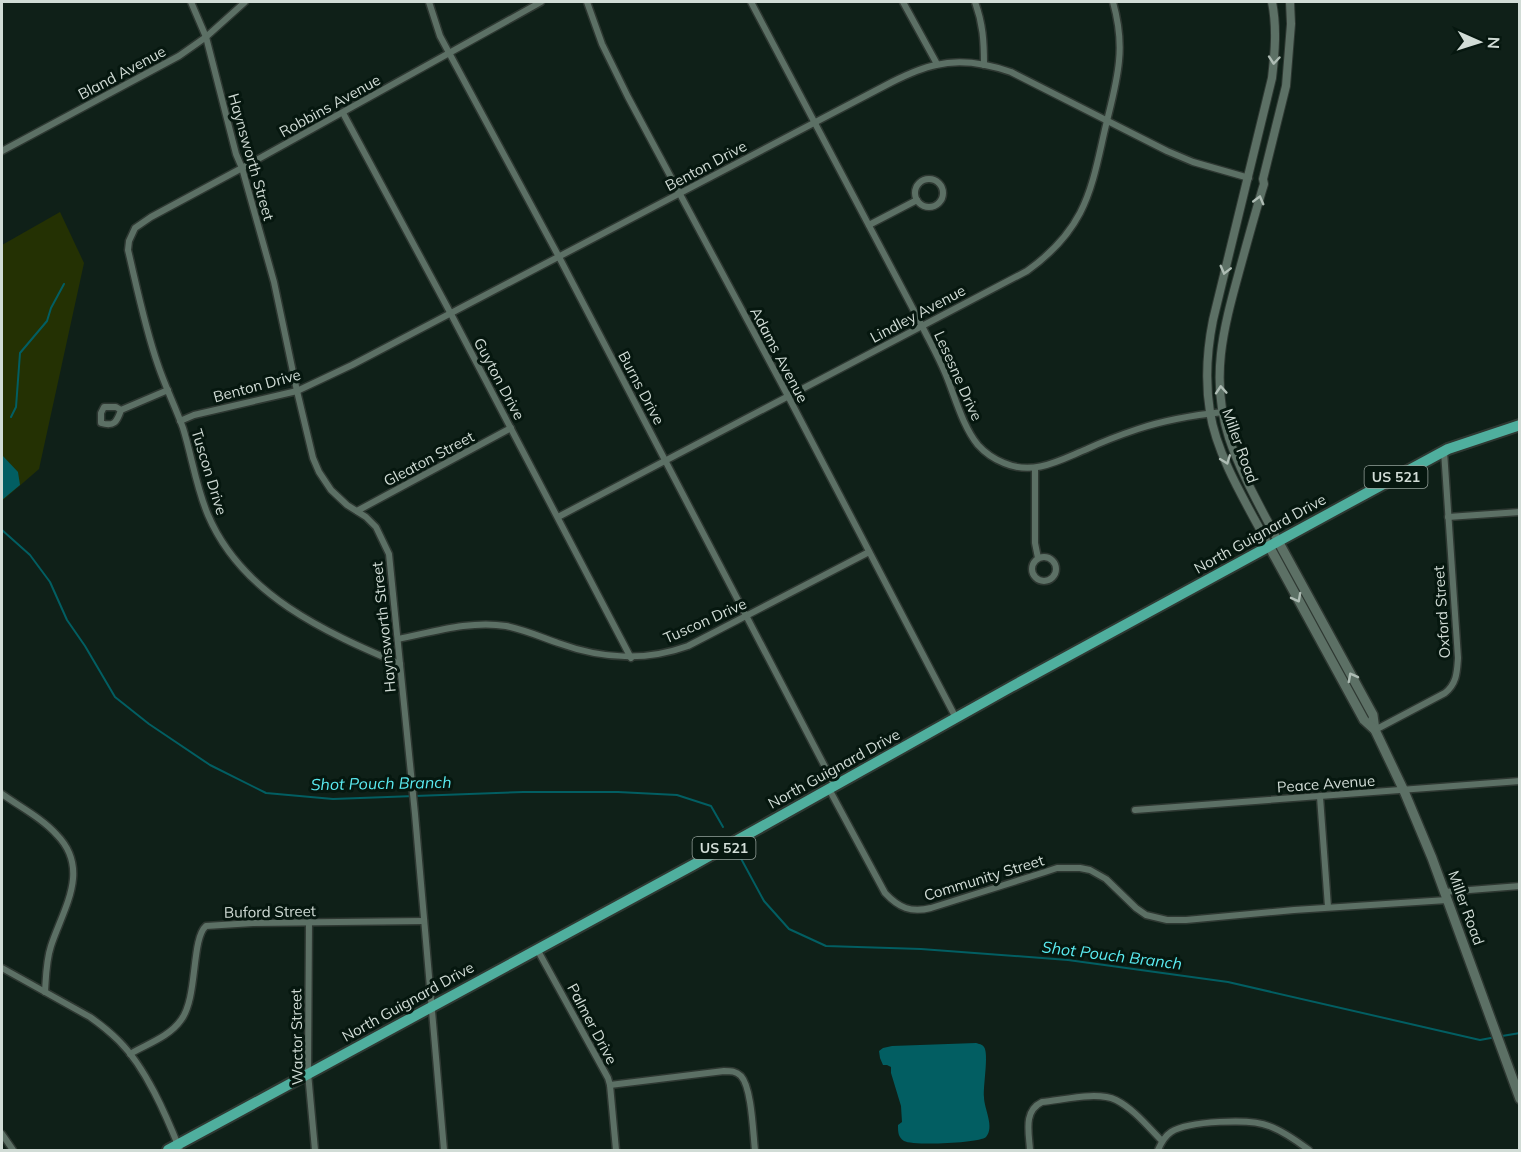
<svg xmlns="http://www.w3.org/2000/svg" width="1521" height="1152" font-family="Mulish,sans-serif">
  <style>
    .green { fill: #243103 }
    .water { fill: #025e62 }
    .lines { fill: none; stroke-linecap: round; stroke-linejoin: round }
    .stream { stroke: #025e62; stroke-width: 2 }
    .minor-casing { stroke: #2e3832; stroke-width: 9 }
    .tertiary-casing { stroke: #2e3832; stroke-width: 10 }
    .secondary-casing { stroke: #2e3832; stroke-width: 12 }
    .trunk-casing { stroke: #2e3832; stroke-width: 14 }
    .minor { stroke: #5c7065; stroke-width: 6 }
    .tertiary { stroke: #5c7065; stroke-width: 8 }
    .secondary { stroke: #5c7065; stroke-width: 9 }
    .trunk { stroke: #4faf9e; stroke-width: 10 }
    .oneway { stroke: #aebcb4 }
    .labels { text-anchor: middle; stroke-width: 6; stroke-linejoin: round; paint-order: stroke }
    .shield { fill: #06170f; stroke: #94a19a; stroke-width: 1.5 }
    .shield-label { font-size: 14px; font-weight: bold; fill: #d1dcd6 }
    .street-label { font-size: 15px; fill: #d1dcd6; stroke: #06170f }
    .water-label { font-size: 16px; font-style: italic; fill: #5aebf1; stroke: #06170f }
  </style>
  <rect width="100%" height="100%" fill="#0f2018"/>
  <polygon class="green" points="60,212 84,263 39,469 2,501 2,245"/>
  <g class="water">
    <polygon points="2,455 18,472 20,485 2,500"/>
    <path d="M976,1043c3,1 6,1 8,4 5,7 -1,39 0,50 0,12 11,30 2,40 -6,6 -73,9 -82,4 -6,-4 -6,-9 -6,-16l4,-3 -1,-16 -10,-33v-6l-4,-2h-4l-3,-7 -1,-7 4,-3 9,-2z"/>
  </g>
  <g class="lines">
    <g class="stream">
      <polyline points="11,417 16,407 20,353 47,321 51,308 64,284"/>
      <polyline points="2,530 30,555 50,582 67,620 85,646 115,697 149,724 210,765 266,793 333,799 523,792 618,792 677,795 711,806 723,827"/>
      <polyline points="738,853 764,901 789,929 826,946 921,949 1068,960 1228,982 1480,1040 1496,1037"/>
      <polyline points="1502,1036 1520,1033"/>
    </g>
    <defs>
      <g id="minor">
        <polyline points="191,2 206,37 236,154 242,168 274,282 297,391 313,458 319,472 331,490 347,505 366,517 376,527 389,554 415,814 444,1150"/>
        <polyline points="429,2 440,36 559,257 835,786"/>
        <polyline points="587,2 602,44 628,97 788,396 956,718"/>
        <path d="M751,2l171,324c8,16 17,32 24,49 9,22 17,52 32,70 8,9 16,14 26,18 30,13 56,-3 83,-14 17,-8 33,-14 51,-20 27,-9 57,-14 85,-17"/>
        <polyline points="903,2 937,64"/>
        <path d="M975,2c8,22 9,39 9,63"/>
        <polyline points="343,113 451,314 631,658"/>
        <polyline points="2,151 179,56 206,37 245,2"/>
        <circle cx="929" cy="193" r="14"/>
        <polyline points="869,225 917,200"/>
        <path d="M121,410l-5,-3h-12l-3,6v10c13,4 16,-1 20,-13l47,-20"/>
        <path d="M180,421l14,-6 103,-24 55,-26 540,-283c14,-7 29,-14 44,-17 24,-6 52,-1 75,7l156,79 26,11 56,16"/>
        <polyline points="1035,468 1035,543 1038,558"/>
        <polyline points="357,511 511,428"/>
        <path d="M558,517l469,-246c21,-15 41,-35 53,-58 14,-27 19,-59 26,-88 5,-21 11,-42 13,-64 2,-19 -1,-41 -6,-59"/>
        <polyline points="1448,517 1520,512"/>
        <circle cx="1044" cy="569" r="12"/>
        <path d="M398,639c35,-7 73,-19 108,-13 19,4 35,11 52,17 44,16 86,19 130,3l181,-94"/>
        <path d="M400,664c-75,-32 -158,-69 -192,-149 -12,-28 -16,-58 -25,-87 -8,-22 -18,-42 -25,-63 -13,-37 -21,-77 -30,-115l1,-9 6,-13 16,-11 91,-49 299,-166"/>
        <path d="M1375,730l70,-37c12,-10 12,-21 13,-35l-14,-207"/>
        <path d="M829,789l56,104c14,15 26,20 46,15l114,-36 12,-4h23l10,2 16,9 30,29 10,7 21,5h19l108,-10 153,-10"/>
        <path d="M2,794c18,13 40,24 55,41 34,35 6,74 -6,111 -5,15 -5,31 -6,46"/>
        <polyline points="1320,797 1328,907"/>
        <polyline points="1135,810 1520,781"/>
        <polyline points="1444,892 1520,886"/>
        <polyline points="309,922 308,1073 315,1150"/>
        <polyline points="537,949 608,1078 610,1085 616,1150"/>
        <path d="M2,968l88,49c10,7 20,15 29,24 27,27 47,74 61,109"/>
        <path d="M130,1054c17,-10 39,-17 51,-34 17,-22 10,-81 25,-94l47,-3 171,-2"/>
        <path d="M610,1085l114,-14c7,0 12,0 17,5 11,12 12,58 14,74"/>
        <polyline points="2,1134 13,1150"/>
        <path d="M1030,1150c-1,-17 -7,-39 12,-48 21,-2 55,-11 74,-2 18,9 32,27 46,41"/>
        <path d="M1158,1150c3,-7 7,-14 13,-18 17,-11 80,-14 98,-6 14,5 28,15 40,24"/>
      </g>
      <g id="tertiary">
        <path d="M1278,541c-17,-33 -37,-67 -49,-103 -19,-59 -6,-108 10,-166 8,-29 16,-59 25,-88l-1,-5 23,-93 5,-62 -1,-22"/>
        <path d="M1269,546c-21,-40 -52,-89 -59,-134 -5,-31 -3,-62 3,-92l59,-242c3,-26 5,-51 0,-76"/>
      </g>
      <g id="secondary">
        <polyline points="1278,541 1373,715 1375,730 1404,791 1432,858 1520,1099"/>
        <polyline points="1269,546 1364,720 1375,730"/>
      </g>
      <polyline id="trunk" points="168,1150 693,865 1011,687 1365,494 1448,449 1520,425"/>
    </defs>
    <use href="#minor" class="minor-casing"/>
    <use href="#tertiary" class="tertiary-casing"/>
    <use href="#secondary" class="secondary-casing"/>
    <use href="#trunk" class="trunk-casing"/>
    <use href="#minor" class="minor"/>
    <use href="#tertiary" class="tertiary"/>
    <use href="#secondary" class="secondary"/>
    <use href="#trunk" class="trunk"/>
  </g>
  <defs><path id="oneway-chevron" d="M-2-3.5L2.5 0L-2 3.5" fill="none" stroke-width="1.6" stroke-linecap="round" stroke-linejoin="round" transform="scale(1.5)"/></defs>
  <g class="oneway">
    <use href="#oneway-chevron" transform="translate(1274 60) rotate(95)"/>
    <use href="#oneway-chevron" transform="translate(1259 200) rotate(-75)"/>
    <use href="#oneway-chevron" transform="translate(1225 270) rotate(104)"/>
    <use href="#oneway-chevron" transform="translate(1221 390) rotate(-94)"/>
    <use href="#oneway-chevron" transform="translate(1226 460) rotate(69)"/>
    <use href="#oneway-chevron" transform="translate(1297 598) rotate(62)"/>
    <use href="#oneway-chevron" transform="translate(1352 677) rotate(-118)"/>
  </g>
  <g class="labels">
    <g class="shield">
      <rect x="1364.5" y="466" width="63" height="22" rx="4.5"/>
      <rect x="692.5" y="837" width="63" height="22" rx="4.5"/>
    </g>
    <g class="shield-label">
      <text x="1396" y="482">US 521</text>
      <text x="724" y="853">US 521</text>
    </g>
    <g class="street-label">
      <text transform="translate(122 73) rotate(-28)" y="5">Bland Avenue</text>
      <text transform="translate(330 106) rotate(-29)" y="5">Robbins Avenue</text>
      <text transform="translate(251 157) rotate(74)" y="5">Haynsworth Street</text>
      <text transform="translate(706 166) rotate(-28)" y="5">Benton Drive</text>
      <text transform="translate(918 314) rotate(-28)" y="5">Lindley Avenue</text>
      <text transform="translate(779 355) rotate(62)" y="5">Adams Avenue</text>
      <text transform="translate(958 376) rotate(66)" y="5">Lesesne Drive</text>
      <text transform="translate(499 379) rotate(62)" y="5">Guyton Drive</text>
      <text transform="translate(257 386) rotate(-15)" y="5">Benton Drive</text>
      <text transform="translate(641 388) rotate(62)" y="5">Burns Drive</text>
      <text transform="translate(1240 446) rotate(70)" y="5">Miller Road</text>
      <text transform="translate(429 459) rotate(-28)" y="5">Gleaton Street</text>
      <text transform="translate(209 472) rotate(73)" y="5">Tuscon Drive</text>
      <text transform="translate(1260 534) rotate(-29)" y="5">North Guignard Drive</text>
      <text transform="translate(1442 612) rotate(-94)" y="5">Oxford Street</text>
      <text transform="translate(705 621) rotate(-24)" y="5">Tuscon Drive</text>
      <text transform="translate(384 627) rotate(-96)" y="5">Haynsworth Street</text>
      <text transform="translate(834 769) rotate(-29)" y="5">North Guignard Drive</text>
      <text transform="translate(1326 784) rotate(-4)" y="5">Peace Avenue</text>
      <text transform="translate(984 878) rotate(-17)" y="5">Community Street</text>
      <text transform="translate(1466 908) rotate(70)" y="5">Miller Road</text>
      <text transform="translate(270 912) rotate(-1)" y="5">Buford Street</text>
      <text transform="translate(408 1002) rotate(-29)" y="5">North Guignard Drive</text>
      <text transform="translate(592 1024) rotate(62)" y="5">Palmer Drive</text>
      <text transform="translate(297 1037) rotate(-91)" y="5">Wactor Street</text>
    </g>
    <g class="water-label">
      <text transform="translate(381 783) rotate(-1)" y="6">Shot Pouch Branch</text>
      <text transform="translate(1112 955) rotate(7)" y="6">Shot Pouch Branch</text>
    </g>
  </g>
  <rect width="1521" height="1152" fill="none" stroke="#d1dcd6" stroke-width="6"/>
  <g transform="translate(1479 42) rotate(93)" stroke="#06170f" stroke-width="4.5" paint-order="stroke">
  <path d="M0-4.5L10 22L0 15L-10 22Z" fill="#d1dcd6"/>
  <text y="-9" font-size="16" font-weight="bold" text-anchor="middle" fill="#d1dcd6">N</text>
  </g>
</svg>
